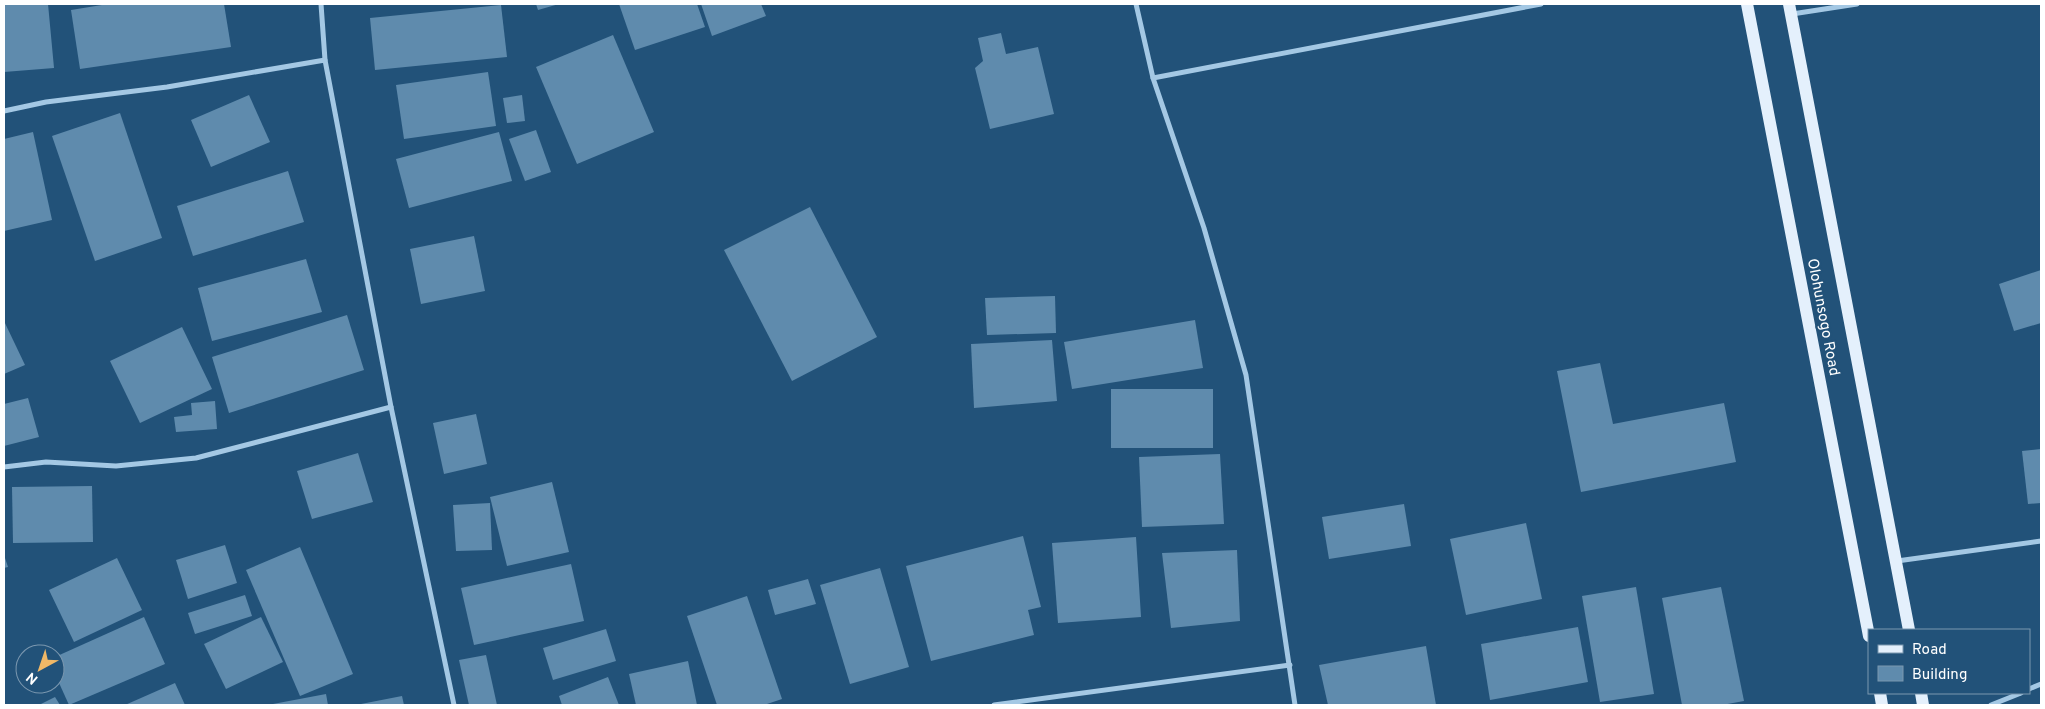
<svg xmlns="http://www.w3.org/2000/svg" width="2045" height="709" font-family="Overpass,sans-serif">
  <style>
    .building { fill: #5f8bad }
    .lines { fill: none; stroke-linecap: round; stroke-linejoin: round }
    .street { stroke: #a4c8e4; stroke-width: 5 }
    .primary { stroke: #e4f0fc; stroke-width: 12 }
    .labels { text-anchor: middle; stroke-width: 4.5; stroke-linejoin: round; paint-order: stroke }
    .street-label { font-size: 15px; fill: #fff; stroke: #225279 }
  </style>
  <rect width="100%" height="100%" fill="#225279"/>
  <g class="building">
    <polygon points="4,4 48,4 54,68 4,72"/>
    <polygon points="108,4 224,4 231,47 80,69 71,10"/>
    <polygon points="536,4 559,4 538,10"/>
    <polygon points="619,4 697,4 705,27 635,50"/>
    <polygon points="701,4 761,4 766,16 712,36"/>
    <polygon points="501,5 507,57 375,70 370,18"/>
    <polygon points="1001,33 1006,54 1038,47 1054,114 990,129 975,68 983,61 978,38"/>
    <polygon points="613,35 654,132 577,164 536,67"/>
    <polygon points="488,72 496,126 404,139 396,85"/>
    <polygon points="249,95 270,142 211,167 191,120"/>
    <polygon points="522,95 525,121 507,123 503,98"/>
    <polygon points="120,113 162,238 95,261 52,136"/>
    <polygon points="536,130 551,172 525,181 509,139"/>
    <polygon points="33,132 52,220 4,231 4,139"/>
    <polygon points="499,132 512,181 409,208 396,159"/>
    <polygon points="288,171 304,222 193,256 177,206"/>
    <polygon points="810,207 877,337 792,381 724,250"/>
    <polygon points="474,236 485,291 421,304 410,249"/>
    <polygon points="306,259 322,312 212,341 198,288"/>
    <polygon points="2041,270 2041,323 2014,331 1999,284"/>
    <polygon points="1055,296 1056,333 987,335 985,298"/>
    <polygon points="347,315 364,370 229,413 212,357"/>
    <polygon points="1195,320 1203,368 1072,389 1064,342"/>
    <polygon points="4,321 25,365 4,374"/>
    <polygon points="182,327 212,389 140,423 110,361"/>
    <polygon points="1052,340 1057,401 974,408 971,344"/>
    <polygon points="1600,363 1613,424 1724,403 1736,462 1581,492 1557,371"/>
    <rect x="1111" y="389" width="102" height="59"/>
    <polygon points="28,398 39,437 4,446 4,404"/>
    <polygon points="215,401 217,429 176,432 174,417 192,415 191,403"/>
    <polygon points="476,414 487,464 444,474 433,423"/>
    <polygon points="2041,449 2041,503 2028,504 2022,451"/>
    <polygon points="358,453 373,502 312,519 297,471"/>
    <polygon points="1220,454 1224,524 1142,527 1139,457"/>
    <polygon points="552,482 569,552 507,566 490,497"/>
    <polygon points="92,486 93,542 13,543 12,487"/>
    <polygon points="490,503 492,550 456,551 453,505"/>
    <polygon points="1404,504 1411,546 1329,559 1322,517"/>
    <polygon points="1526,523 1542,599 1466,615 1450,539"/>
    <polygon points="1023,536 1041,607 1028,610 1034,635 931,661 906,566"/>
    <polygon points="1136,537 1141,617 1058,623 1052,543"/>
    <polygon points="225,545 237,583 188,599 176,560"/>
    <polygon points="300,547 353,674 300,696 246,570"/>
    <polygon points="1237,550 1240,621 1171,628 1162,553"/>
    <polygon points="4,555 8,567 4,568"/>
    <polygon points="117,558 142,610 74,642 49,590"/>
    <polygon points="571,564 584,621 474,645 461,588"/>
    <polygon points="880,568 909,667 850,684 820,585"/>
    <polygon points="808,579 816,604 775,615 768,590"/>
    <polygon points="1636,587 1654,694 1600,702 1582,596"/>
    <polygon points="1721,587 1744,701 1722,705 1682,705 1662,598"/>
    <polygon points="245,595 252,616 195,634 188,613"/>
    <polygon points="747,596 782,699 764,705 717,705 687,616"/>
    <polygon points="144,617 165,664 69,705 55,674 55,657"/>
    <polygon points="261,617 283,662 226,689 204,644"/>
    <polygon points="1578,627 1588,682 1490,700 1481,644"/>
    <polygon points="606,629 616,661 553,680 543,648"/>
    <polygon points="1426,646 1436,705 1328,705 1319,665"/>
    <polygon points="486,655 497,705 469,705 459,660"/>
    <polygon points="688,661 697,705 636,705 629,674"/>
    <polygon points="608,677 619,705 562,705 559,696"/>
    <polygon points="175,683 185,705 125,705"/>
    <polygon points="326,694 328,705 273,705 273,704"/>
    <polygon points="402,696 404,705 361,705 361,704"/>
    <polygon points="55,697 60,705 39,705"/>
  </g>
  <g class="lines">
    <g class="street">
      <polyline points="321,4 325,60 391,407 454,705"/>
      <polyline points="1136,4 1153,78 1204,228 1246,375 1295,705"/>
      <polyline points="1792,14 1857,4"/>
      <polyline points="1153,78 1541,4"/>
      <polyline points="4,111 46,102 167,87 325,60"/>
      <polyline points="4,467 46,462 116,466 196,458 391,407"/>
      <polyline points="1897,561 2041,541"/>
      <polyline points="2029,689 2041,684"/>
      <polyline points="994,705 1290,665"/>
      <polyline points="1991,705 2021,693"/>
    </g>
    <g class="primary">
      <polyline points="1747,4 1869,636"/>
      <polyline points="1789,4 1909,630"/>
      <polyline points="1880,693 1882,705"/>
      <polyline points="1921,693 1923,705"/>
    </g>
  </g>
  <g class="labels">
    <g class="street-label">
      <text transform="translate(1824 317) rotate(79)" y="5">Olohunsogo Road</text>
    </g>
  </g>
  <rect width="2045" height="709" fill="none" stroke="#ffffff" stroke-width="10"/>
  <rect x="1868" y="629" width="162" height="65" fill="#225279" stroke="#7a97af"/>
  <rect x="1878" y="645" width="25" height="8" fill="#e4f0fc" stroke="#7a97af"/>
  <text x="1912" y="654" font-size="15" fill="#ffffff">Road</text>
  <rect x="1878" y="666" width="25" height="15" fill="#5f8bad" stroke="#7a97af"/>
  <text x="1912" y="679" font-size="15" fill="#ffffff">Building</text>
  <g transform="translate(40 669) rotate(220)"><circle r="24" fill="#225279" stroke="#7a97af"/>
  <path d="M0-4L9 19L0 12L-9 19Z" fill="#f0b867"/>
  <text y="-8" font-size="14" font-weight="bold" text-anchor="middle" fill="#ffffff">N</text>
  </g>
</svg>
